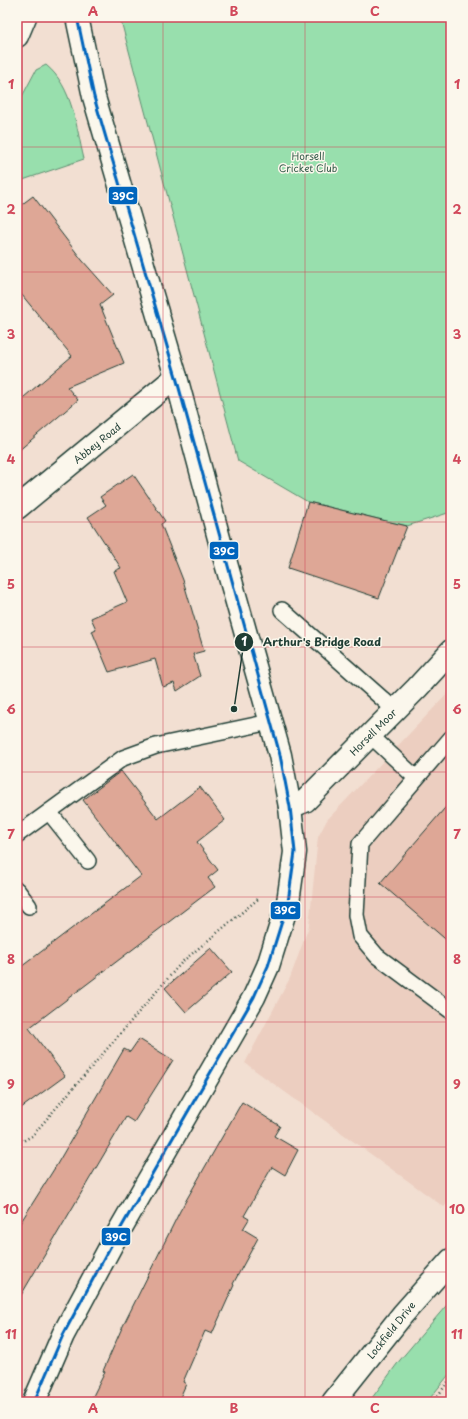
<svg xmlns="http://www.w3.org/2000/svg" width="468" height="1419" font-family="'Playpen Sans',sans-serif">
  <style>
    .built { fill: #eccec0 }
    .green { fill: #98dfad; stroke: #5c8e70 }
    .building { fill: #dea796; stroke: #1f3d34 }
    .lines { fill: none; stroke-linecap: round; stroke-linejoin: round }
    .service-casing { stroke: #1f3d34; stroke-width: 18 }
    .minor-casing { stroke: #1f3d34; stroke-width: 25 }
    .primary-casing { stroke: #1f3d34; stroke-width: 25 }
    .path { stroke: #1f3d34; stroke-width: 2.5; stroke-dasharray: 1 3; stroke-linecap: butt }
    .service { stroke: #fbf7ec; stroke-width: 15 }
    .minor { stroke: #fbf7ec; stroke-width: 22 }
    .primary { stroke: #fbf7ec; stroke-width: 22 }
    .bus-1-casing { stroke: #fbf7ec; stroke-width: 6 }
    .bus-1 { stroke: #0065bd; stroke-width: 3 }
    .grid { fill: none; stroke: #d1495b; stroke-width: 1; stroke-opacity: 0.55 }
    .labels { text-anchor: middle; stroke-width: 3; stroke-linejoin: round; paint-order: stroke }
    .park-label { font-size: 10px; fill: #375d4c; stroke: #fbf7ec }
    .street-label { font-size: 10px; fill: #1f3d34; stroke: #fbf7ec }
    .leader { fill: none; stroke: #1f3d34; stroke-width: 1.5 }
    .callout-dot { fill: #1f3d34; stroke: #fbf7ec; stroke-width: 1.5 }
    .mark-label { font-size: 12px; text-anchor: middle; font-weight: bold; fill: #fff }
    .callout-label { font-size: 11px; text-anchor: middle; font-weight: bold; fill: #1f3d34; stroke: #fbf7ec; stroke-width: 3; stroke-linejoin: round; paint-order: stroke }
    .line-badge { stroke: #fbf7ec; stroke-width: 1.5 }
    .badge-label { font-size: 11px; text-anchor: middle; font-weight: bold; fill: #fff }
    .neatline { fill: none; stroke: #d1495b; stroke-width: 1.5 }
    .grid-label { font-size: 13px; text-anchor: middle; font-weight: bold; fill: #d1495b }
  </style>
  <rect width="100%" height="100%" fill="#f2dfd2"/>
  <filter id="ink" filterUnits="userSpaceOnUse"><feTurbulence type="fractalNoise" baseFrequency=".025" numOctaves="2"/><feDisplacementMap in="SourceGraphic" scale="8" xChannelSelector="R" yChannelSelector="G"/><feConvolveMatrix kernelMatrix="1 2 1 2 8 2 1 2 1" color-interpolation-filters="sRGB"/></filter>
  <g filter="url(#ink)">
    <polygon class="built" points="451,690 451,1200 444,1207 245,1063 290,978 309,926 318,837 327,820"/>
    <g class="green">
      <polygon points="120,17 451,17 451,512 407,526 308,502 238,461"/>
      <path d="M46,65c27,22 30,62 38,94l-67,23v-76l19,-36z"/>
      <polygon points="451,1300 451,1372 427,1402 369,1402 400,1360"/>
    </g>
    <g class="building">
      <polygon points="33,196 82,260 113,295 100,305 124,363 67,387 78,400 17,452 17,403 72,356 17,289 17,208"/>
      <polygon points="133,474 165,521 161,524 183,580 204,651 193,654 200,676 177,691 174,683 163,687 155,659 109,672 92,631 96,629 91,618 127,602 114,571 121,568 88,517 106,505 100,497"/>
      <polygon points="308,502 407,526 379,598 288,568"/>
      <polygon points="121,771 158,819 200,787 225,820 197,842 218,870 208,878 215,887 29,1028 65,1076 17,1111 17,970 141,876 83,800"/>
      <polygon points="451,801 451,944 380,883"/>
      <polygon points="211,948 232,972 186,1012 165,988"/>
      <polygon points="139,1039 173,1060 134,1122 126,1117 17,1302 17,1228 56,1166 124,1049 130,1052"/>
      <polygon points="242,1102 280,1126 274,1136 298,1150 285,1175 272,1167 244,1216 249,1219 243,1229 258,1238 233,1284 234,1285 212,1334 205,1331 183,1382 186,1384 178,1402 90,1402 105,1372 103,1371 121,1330 180,1211"/>
    </g>
    <g class="lines">
      <defs>
        <g id="service">
          <polyline points="282,610 395,710"/>
          <polyline points="370,735 416,778"/>
          <polyline points="451,738 360,844 356,915 360,936 377,956 451,1011"/>
          <polyline points="49,812 88,861"/>
          <polyline points="17,835 123,758 156,746 270,722"/>
          <polyline points="17,890 29,906"/>
        </g>
        <g id="minor">
          <polyline points="17,36 25,17"/>
          <polyline points="17,508 176,377"/>
          <polyline points="290,807 305,801 417,688 451,651"/>
          <polyline points="34,1402 63,1335 114,1240 254,997 268,966 288,902 295,852 290,807 280,755 220,542 176,377 94,97 77,17"/>
        </g>
        <polyline id="primary" points="333,1402 403,1314 451,1260"/>
      </defs>
      <use href="#service" class="service-casing"/>
      <use href="#minor" class="minor-casing"/>
      <use href="#primary" class="primary-casing"/>
      <g class="path">
        <polyline points="17,1138 23,1141 32,1136 182,962 258,899"/>
        <polyline points="433,1402 451,1378"/>
      </g>
      <use href="#service" class="service"/>
      <use href="#minor" class="minor"/>
      <use href="#primary" class="primary"/>
      <defs>
        <polyline id="bus-1" points="34,1402 63,1335 114,1240 254,997 268,966 288,902 295,852 290,807 280,755 176,377 94,97 77,17"/>
      </defs>
      <use href="#bus-1" class="bus-1-casing"/>
      <use href="#bus-1" class="bus-1"/>
    </g>
  </g>
  <path class="grid" d="M163,17v1385M305,17v1385M17,147h434M17,272h434M17,397h434M17,522h434M17,647h434M17,772h434M17,897h434M17,1022h434M17,1147h434M17,1272h434"/>
  <g class="labels">
    <g class="park-label">
      <text x="308" y="160">Horsell<tspan x="308" dy="12">Cricket Club</tspan></text>
    </g>
    <g class="street-label">
      <text transform="translate(97 443) rotate(-39)" y="4">Abbey Road</text>
      <text transform="translate(373 732) rotate(-45)" y="4">Horsell Moor</text>
      <text transform="translate(391 1330) rotate(-51)" y="4">Lockfield Drive</text>
    </g>
  </g>
  <path class="leader" d="M234 709L244 642"/>
  <g class="callout-dot">
    <circle cx="234" cy="709" r="4"/>
    <circle cx="244" cy="642" r="10"/>
  </g>
  <g class="mark-label">
    <text x="244" y="646">1</text>
  </g>
  <g class="callout-label">
    <text x="322" y="646">Arthur's Bridge Road</text>
  </g>
  <g class="line-badge">
    <rect x="108" y="186" width="30" height="19" rx="4" fill="#0065bd"/>
    <rect x="209" y="541" width="30" height="19" rx="4" fill="#0065bd"/>
    <rect x="270" y="901" width="31" height="19" rx="4" fill="#0065bd"/>
    <rect x="101" y="1227" width="30" height="19" rx="4" fill="#0065bd"/>
  </g>
  <g class="badge-label">
    <text x="123" y="200">39C</text>
    <text x="224" y="555">39C</text>
    <text x="285" y="914">39C</text>
    <text x="116" y="1241">39C</text>
  </g>
  <rect width="468" height="1419" fill="none" stroke="#fbf7ec" stroke-width="44"/>
  <rect x="22" y="22" width="424" height="1375" class="neatline"/>
  <g class="grid-label">
    <text x="93" y="16">A</text>
    <text x="234" y="16">B</text>
    <text x="375" y="16">C</text>
    <text x="11" y="89">1</text>
    <text x="457" y="89">1</text>
    <text x="11" y="214">2</text>
    <text x="457" y="214">2</text>
    <text x="11" y="339">3</text>
    <text x="457" y="339">3</text>
    <text x="11" y="464">4</text>
    <text x="457" y="464">4</text>
    <text x="11" y="589">5</text>
    <text x="457" y="589">5</text>
    <text x="11" y="714">6</text>
    <text x="457" y="714">6</text>
    <text x="11" y="839">7</text>
    <text x="457" y="839">7</text>
    <text x="11" y="964">8</text>
    <text x="457" y="964">8</text>
    <text x="11" y="1089">9</text>
    <text x="457" y="1089">9</text>
    <text x="11" y="1214">10</text>
    <text x="457" y="1214">10</text>
    <text x="11" y="1339">11</text>
    <text x="457" y="1339">11</text>
    <text x="93" y="1413">A</text>
    <text x="234" y="1413">B</text>
    <text x="375" y="1413">C</text>
  </g>
</svg>
